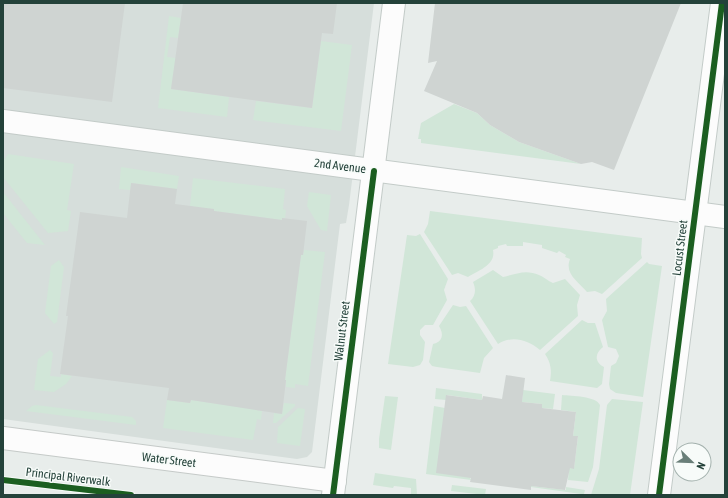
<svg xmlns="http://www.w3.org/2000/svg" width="728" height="498" font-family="'Asap Condensed',sans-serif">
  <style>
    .built { fill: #d6dedb }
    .green { fill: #d1e6d8 }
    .building { fill: #cfd4d2 }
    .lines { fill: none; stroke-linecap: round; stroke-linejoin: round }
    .street-casing { stroke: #c5cac8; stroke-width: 24 }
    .secondary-casing { stroke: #c3cbc8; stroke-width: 24 }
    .street { stroke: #fcfcfc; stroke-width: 22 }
    .secondary { stroke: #fcfcfc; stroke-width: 22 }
    .cycleway-casing { stroke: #f7fbf9; stroke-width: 8 }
    .cycleway { stroke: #1b5e20; stroke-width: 6 }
    .labels { text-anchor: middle; stroke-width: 3; stroke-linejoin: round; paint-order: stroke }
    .street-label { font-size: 12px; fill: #24423a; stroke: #f7fbf9 }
  </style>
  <rect width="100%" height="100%" fill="#e8edeb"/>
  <polygon class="built" points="3,3 374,3 349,205 346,223 340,224 312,452 307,457 297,459 3,419"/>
  <g class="green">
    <polygon points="169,16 181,18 178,38 170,37 167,57 176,58 171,89 229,97 227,117 158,108"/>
    <polygon points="321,41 352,45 341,131 253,120 256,101 312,108"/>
    <polygon points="454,104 477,113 490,125 519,142 581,164 421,143 421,139 418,139 421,123"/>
    <polygon points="8,154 74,164 67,210 71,211 68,231 48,233 3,177 3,162"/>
    <polygon points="121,167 179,176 177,189 132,183 130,190 119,189"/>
    <polygon points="193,178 285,189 283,209 286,210 285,218 282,218 282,220 214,211 190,206"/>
    <polygon points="3,192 45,245 27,243 3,213"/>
    <polygon points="309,192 331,195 327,231 321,230 307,206"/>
    <path d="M430,211l212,27 -1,16 1,4 -40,36 -7,-3 -8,1c-8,-10 -23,-18 -17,-33l-5,-2 1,-2 -7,-4 -2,2 -15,-5v-3l-19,-3v4h-16l-1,-2 -8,2v2l-5,2c3,15 -14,20 -25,27l-10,-4 -6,2 -28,-43 4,-8z"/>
    <polygon points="420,234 448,279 444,290 447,300 433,325 425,325 420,330 420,335 425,342 423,360 420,365 413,367 388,364 407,235 416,236"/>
    <polygon points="304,250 325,252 308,386 295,384 295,388 286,387 286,380 285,380 301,255 303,255"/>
    <polygon points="59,260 64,267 57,322 54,324 45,313 51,266"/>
    <polygon points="647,262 649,264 662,266 643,397 616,393 610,389 609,384 611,366 616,363 619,356 616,349 608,347 602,320 607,311 606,299"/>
    <path d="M493,270l10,7c13,-3 23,-8 36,-2 5,2 9,6 14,8l12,-4 15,16 -3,10 1,11 -38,34c-12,-10 -28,-15 -42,-6l-28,-43c6,-5 6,-12 3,-19z"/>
    <path d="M453,305l7,2 6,-1 27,42 -9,10 -4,15 -43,-6 -5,-1 -3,-4 4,-18c10,-2 11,-10 6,-18z"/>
    <path d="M582,320l6,3h7l8,24c-8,6 -9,15 1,20l-2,17 -5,4 -47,-7c2,-10 1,-18 -5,-27z"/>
    <polygon points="50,350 53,353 50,376 61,377 61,374 72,376 66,384 54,392 34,390 38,359"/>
    <polygon points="436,388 482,394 482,400 447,395 446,400 435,399"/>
    <polygon points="523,390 555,394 553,409 542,408 542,404 522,402"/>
    <path d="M562,395c10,1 34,1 38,10l-7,62 -5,15 -20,-2 1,-12h5l4,-31 -5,-1 3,-24 -15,-2z"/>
    <polygon points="385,396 398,397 391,450 379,448 379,439"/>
    <polygon points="612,399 643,402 630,495 591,495 599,469 607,405"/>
    <polygon points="167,400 190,403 191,400 256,409 256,410 262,411 261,420 257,419 253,440 163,428"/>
    <polygon points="284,403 295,404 295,406 276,423 273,423 274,413 282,414"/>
    <polygon points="36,405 132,417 136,421 136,425 26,411 32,406"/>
    <polygon points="434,406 445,408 471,480 426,474"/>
    <polygon points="298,408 305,409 300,446 277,443 278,427"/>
    <polygon points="375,473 416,479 417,495 411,495 411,488 394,486 393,488 373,485"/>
    <polygon points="452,485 486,489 485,495 451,491"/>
    <polygon points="531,486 566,490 566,487 585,490 584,494 581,494 531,487"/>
  </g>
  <g class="building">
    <polygon points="3,3 125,3 112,102 3,88"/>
    <polygon points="183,3 337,3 333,34 322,33 312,108 171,89"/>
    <polygon points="435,3 681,3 614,170 592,162 581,164 519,142 490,125 477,113 424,91 437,61 428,63"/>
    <polygon points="131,183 177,189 175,204 214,209 214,211 282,220 282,218 307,221 303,255 301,255 285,380 286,380 282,414 191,400 190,403 167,400 169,388 60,374 68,316 66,316 80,212 127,218"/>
    <polygon points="506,375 525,378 522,402 542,404 542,408 576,412 573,436 578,436 574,469 570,468 565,490 531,486 531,490 516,488 470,482 471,478 436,473 446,395 482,400 483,396 502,399"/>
  </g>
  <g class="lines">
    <defs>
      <polyline id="street" points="3,438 335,481"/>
      <g id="secondary">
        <polyline points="3,121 725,217"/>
        <polyline points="333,495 394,3"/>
        <polyline points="659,495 722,3"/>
      </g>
    </defs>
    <use href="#street" class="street-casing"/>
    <use href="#secondary" class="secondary-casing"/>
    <use href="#street" class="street"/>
    <use href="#secondary" class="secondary"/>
    <defs>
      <g id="cycleway">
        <polyline points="3,480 131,495"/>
        <polyline points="333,495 374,171"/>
        <polyline points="659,495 722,3"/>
      </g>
    </defs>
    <use href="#cycleway" class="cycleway-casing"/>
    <use href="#cycleway" class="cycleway"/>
  </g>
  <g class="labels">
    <g class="street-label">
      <text transform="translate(340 166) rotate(7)" y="4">2nd Avenue</text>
      <text transform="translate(680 248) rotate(-83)" y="4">Locust Street</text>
      <text transform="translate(342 331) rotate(-83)" y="4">Walnut Street</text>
      <text transform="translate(169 460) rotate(7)" y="4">Water Street</text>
      <text transform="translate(68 477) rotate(7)" y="4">Principal Riverwalk</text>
    </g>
  </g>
  <rect width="728" height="498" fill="none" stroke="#24423a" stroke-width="8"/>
  <g transform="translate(692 462) rotate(113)"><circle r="19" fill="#f7fbf9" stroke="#a3b1ad"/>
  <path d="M0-3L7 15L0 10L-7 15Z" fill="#697e78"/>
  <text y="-6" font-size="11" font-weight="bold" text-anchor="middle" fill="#24423a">N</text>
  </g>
</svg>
